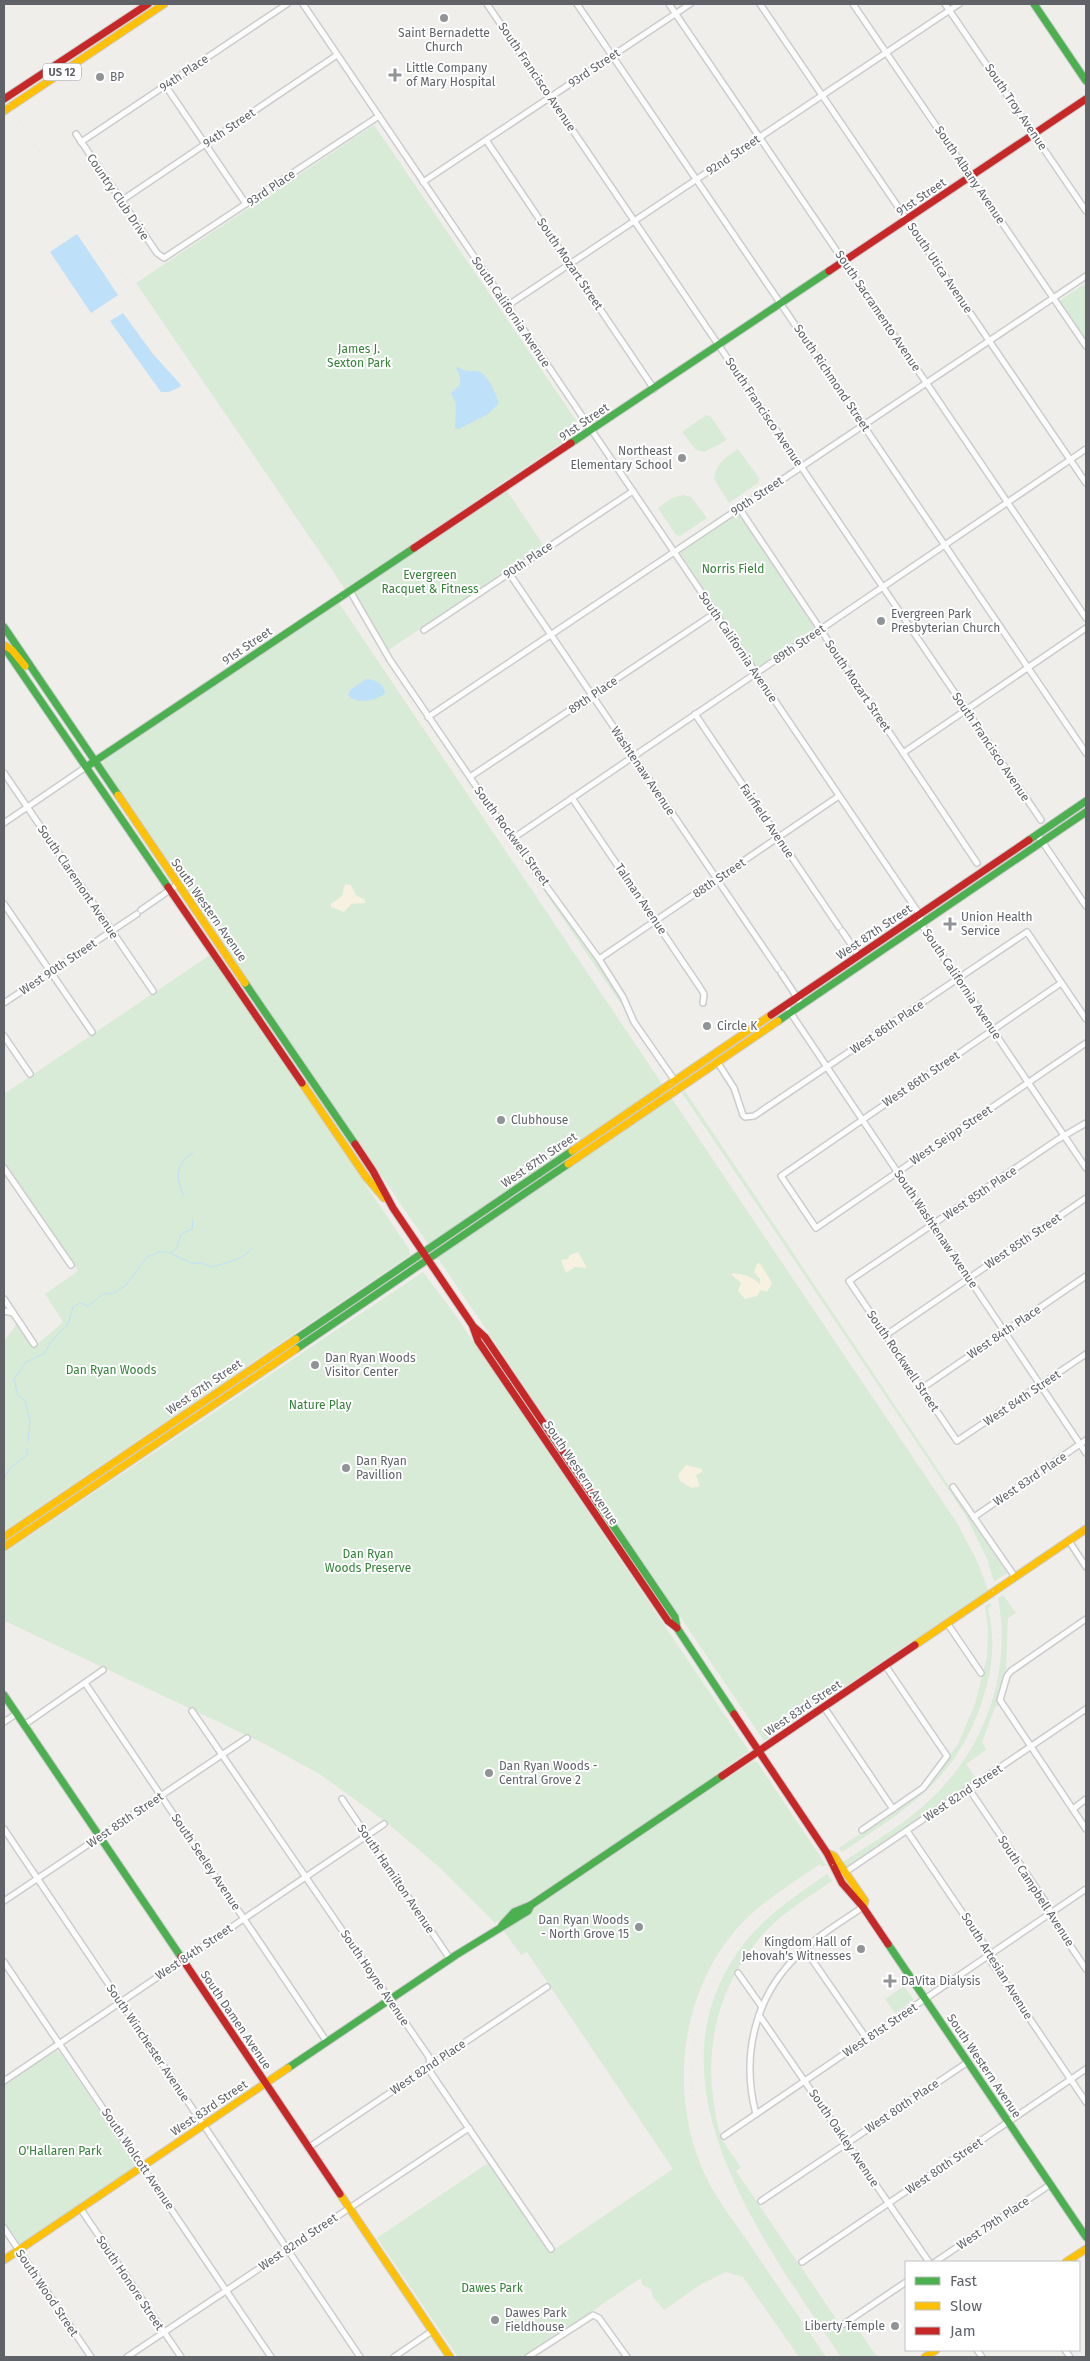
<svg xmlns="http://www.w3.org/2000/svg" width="1090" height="2361" font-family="'Fira Sans',sans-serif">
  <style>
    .green { fill: #d8ebd6 }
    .sand { fill: #f6f1e1 }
    .water { fill: #bfe0f9 }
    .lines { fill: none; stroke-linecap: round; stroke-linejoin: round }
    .stream { stroke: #bfe0f9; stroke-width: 1 }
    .street-casing { stroke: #cbcccc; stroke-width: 8 }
    .fast-casing { stroke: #cacacb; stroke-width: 9 }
    .slow-casing { stroke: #cacacb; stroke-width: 9 }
    .jam-casing { stroke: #cacacb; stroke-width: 9 }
    .street { stroke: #fdfcfc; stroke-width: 5 }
    .fast { stroke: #4caf50; stroke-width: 7 }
    .slow { stroke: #ffc107; stroke-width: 7 }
    .jam { stroke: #c62828; stroke-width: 7 }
    .rail { stroke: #e4e4e4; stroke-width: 1; stroke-dasharray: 1 6; stroke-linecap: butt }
    .poi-dot { fill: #919496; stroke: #fff; stroke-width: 2 }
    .labels { text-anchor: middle; stroke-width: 4; stroke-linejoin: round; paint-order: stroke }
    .shield { fill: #fff; stroke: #8f9295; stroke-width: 1 }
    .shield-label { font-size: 11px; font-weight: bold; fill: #5f6368 }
    .poi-label { font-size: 12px; fill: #5f6368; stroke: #fff; text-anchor: start }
    .street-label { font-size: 12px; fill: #5f6368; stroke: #fff }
    .park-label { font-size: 12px; fill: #348238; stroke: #fff }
  </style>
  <rect width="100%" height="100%" fill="#efeeea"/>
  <g class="green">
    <polygon points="374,125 582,429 345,589 136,283"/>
    <polygon points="1086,283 1086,340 1059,301"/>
    <polygon points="706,415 710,416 727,440 704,452 696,450 682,432"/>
    <path d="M738,449l21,29 -1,5 -29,20 -15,-24c2,-16 12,-22 24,-30z"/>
    <polygon points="507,491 544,546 387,651 357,597 356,592"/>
    <polygon points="683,495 691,497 707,518 680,536 676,535 658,508 672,498"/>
    <polygon points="738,513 816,630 758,669 680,553"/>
    <polygon points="339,603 957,1523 978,1563 988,1590 764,1741 469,1304 101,765 105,760"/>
    <polygon points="449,752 598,961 622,999 632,1020"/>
    <polygon points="210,955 409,1249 410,1255 4,1531 4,1341 17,1324 33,1348 63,1322 45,1294 78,1271 4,1164 4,1094"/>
    <polygon points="685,1091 1007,1573 994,1582 987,1559 966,1516 682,1093"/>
    <polygon points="423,1272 454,1313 749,1751 663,1812 495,1923 439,1867 386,1822 321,1775 263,1743 7,1622 4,1623 4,1553"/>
    <polygon points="313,1332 314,1333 137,1452 150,1442"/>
    <polygon points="481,1340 493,1353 672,1619 671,1620"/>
    <path d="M1003,1595l13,18 -8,5 -2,51 -7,36 -4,2 -13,35 4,8 -20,14 11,16 -130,88 -4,-6c30,-20 64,-39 90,-65 53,-51 79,-127 65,-199z"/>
    <path d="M991,1603v3l-3,2c7,29 5,59 -4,87 -26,84 -73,111 -142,157l-3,-4 86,-58 33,-46 17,-40 12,-47 1,-28 -3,-23z"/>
    <path d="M752,1762h5l69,103 -4,2 -2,-3c-27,19 -56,36 -78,59 -64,68 -75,177 -34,258 12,23 28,43 42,64 25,37 51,75 76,112h-27l-56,-80 -17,-5 -26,13 -36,25 -11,-13 -2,-8 -9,-4 -1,-7 -117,79h-66l-81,-119 111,-75 61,90 124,-84 -146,-217 -6,3 -18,-25 195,-133z"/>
    <path d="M827,1874l5,7c-22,15 -45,29 -64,48 -44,45 -63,107 -55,168 2,15 4,32 11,45 5,9 11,17 17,25l-5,4 107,158 10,-7 24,35h-36c-77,-115 -204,-280 -95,-416 22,-27 52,-47 81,-67z"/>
    <polygon points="904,1986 914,2000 895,2013 885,1999"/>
    <polygon points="55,2050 60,2053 137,2166 24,2243 20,2244 4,2222 4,2085"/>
  </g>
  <g class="sand">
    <polygon points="345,884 351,885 356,895 365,900 365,903 351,904 344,912 331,907 331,904 342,896"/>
    <polygon points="578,1252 587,1268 575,1267 566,1273 561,1260 568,1259 570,1255"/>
    <path d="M760,1263l12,20 -5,9 -6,-2 -4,6 -12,3 -7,-8 3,-8 -10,-9c8,-2 22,3 29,10v-5l-6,-7 3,-8z"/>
    <polygon points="686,1465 702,1469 702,1472 696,1475 700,1486 692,1488 680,1481 678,1475"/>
  </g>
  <g class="water">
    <polygon points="77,234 118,295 91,313 50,252"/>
    <polygon points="123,313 153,354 181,385 180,387 169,392 161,392 110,321"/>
    <path d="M458,367c11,7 14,2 22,5 9,4 16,23 19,31l-11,11 -29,15 -4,-1 1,-24 -5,-11 9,-8v-8l-4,-9z"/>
    <path d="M366,679c9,0 18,5 19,14 -8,8 -30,12 -37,2l2,-5z"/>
  </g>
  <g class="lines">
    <g class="stream">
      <path d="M184,1196c-8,-17 -10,-32 9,-43"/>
      <polyline points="171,1253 177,1248 181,1234 192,1229 193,1220"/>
      <path d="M28,1442l2,-20 -5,-22 -7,-4 -4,-17 12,-17 19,-9 5,-10 18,-19 5,-17 7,-4 8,3 15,-12 11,-1 12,-8 21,-28 12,-5h8l25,11h9l10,4c12,-3 34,-8 40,-18"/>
      <polyline points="5,1477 10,1468 27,1455 27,1449"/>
    </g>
    <defs>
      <g id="street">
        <polyline points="303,4 920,915 921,924 1086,1168"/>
        <polyline points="487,4 1041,820"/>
        <polyline points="577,4 1086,753"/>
        <polyline points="669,4 1086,618"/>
        <polyline points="760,4 1086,483"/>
        <polyline points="853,4 1086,346"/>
        <polyline points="945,4 1086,211"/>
        <polyline points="165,85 246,204"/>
        <polyline points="76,134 157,253 164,258 379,116"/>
        <polyline points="486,140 654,389"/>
        <polyline points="81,142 287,4"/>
        <polyline points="423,182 690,4"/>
        <polyline points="121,201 337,55"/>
        <polyline points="507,306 959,4"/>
        <polyline points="739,508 977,863"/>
        <polyline points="509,573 778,969"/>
        <polyline points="350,591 390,660 512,839 599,959 623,997 634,1022 675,1081"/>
        <polyline points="424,630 633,491"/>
        <polyline points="695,714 839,927"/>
        <polyline points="428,717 1086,276"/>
        <polyline points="903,753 1086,628"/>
        <polyline points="4,773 153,991"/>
        <polyline points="470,777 715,613"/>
        <polyline points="572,798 699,986 704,994 703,1003"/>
        <polyline points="4,823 86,767"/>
        <polyline points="1037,834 1086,906"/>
        <polyline points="512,839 1086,449"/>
        <polyline points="4,904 92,1032"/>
        <polyline points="141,910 177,885"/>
        <polyline points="842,931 859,956"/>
        <polyline points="599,959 839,796"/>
        <polyline points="781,973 802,1005"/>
        <polyline points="1061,983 781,1176 816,1228 1086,1043"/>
        <polyline points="4,1003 137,914"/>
        <polyline points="786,1006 1086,1453"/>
        <polyline points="4,1036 30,1074"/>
        <polyline points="718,1063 734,1088 743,1115 745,1117 754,1116 1027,932 1086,1019"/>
        <polyline points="1086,1123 1057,1140 849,1281 957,1441 1086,1354"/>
        <polyline points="4,1168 71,1265"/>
        <polyline points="4,1299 34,1344"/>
        <polyline points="4,1311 13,1313"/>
        <polyline points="886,1335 1086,1198"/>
        <polyline points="921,1389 1086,1276"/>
        <polyline points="953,1487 1015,1577"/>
        <polyline points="974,1517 1086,1440"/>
        <polyline points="1069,1541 1086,1567"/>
        <polyline points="1086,1619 1011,1671 1007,1676 1000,1700 1086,1829"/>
        <polyline points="947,1623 981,1673"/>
        <polyline points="85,1683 327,2042"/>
        <polyline points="824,1707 893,1809"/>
        <polyline points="192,1711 429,2057 431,2073 551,2249"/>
        <polyline points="4,1722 16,1714"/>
        <polyline points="24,1725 103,1670"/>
        <polyline points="969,1789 1049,1907 1053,1920 1086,1969"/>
        <polyline points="342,1799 450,1959"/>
        <polyline points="1073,1809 1086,1799"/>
        <polyline points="4,1829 360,2357"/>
        <polyline points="862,1830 923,1788 947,1756 885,1665"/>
        <polyline points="907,1831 987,1949 992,1963 1086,2102"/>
        <polyline points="844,1873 1086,1709"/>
        <polyline points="4,1901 247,1738"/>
        <polyline points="804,1948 867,2039"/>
        <polyline points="4,1962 271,2357"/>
        <polyline points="738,1973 762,2007"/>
        <polyline points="759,2015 929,2262"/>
        <polyline points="4,2081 384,1824"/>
        <path d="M756,2114c-15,-57 -2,-117 42,-159 19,-19 43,-33 65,-48"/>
        <polyline points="724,2136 1086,1889"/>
        <polyline points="308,2148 547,1987"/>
        <polyline points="761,2201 968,2062"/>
        <polyline points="80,2208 181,2357"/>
        <polyline points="4,2228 91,2357"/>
        <polyline points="802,2262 1086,2069"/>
        <polyline points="935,2262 1051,2184"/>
        <polyline points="844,2324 906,2282"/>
        <polyline points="977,2350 982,2357"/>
        <polyline points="1065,2350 1070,2357"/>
        <polyline points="127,2357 469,2128"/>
        <polyline points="394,2357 432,2331"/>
        <polyline points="528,2357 593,2315 599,2318 627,2357"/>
      </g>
      <g id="fast">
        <polyline points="1034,4 1086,81"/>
        <polyline points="571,443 829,271"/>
        <polyline points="4,627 118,795"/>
        <polyline points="4,647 168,887"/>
        <polyline points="86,767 414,548"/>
        <polyline points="1029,840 1086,801"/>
        <polyline points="245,983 355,1144"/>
        <polyline points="778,1021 1086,812"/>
        <polyline points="296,1339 572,1151"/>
        <polyline points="296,1349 568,1164"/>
        <polyline points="597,1502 675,1617 677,1628 734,1714"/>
        <polyline points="4,1695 181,1957"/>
        <polyline points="502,1925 514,1912 531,1905 722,1776"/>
        <polyline points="888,1944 1086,2237"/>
        <polyline points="288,2068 456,1955 528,1911 531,1905"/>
      </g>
      <g id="slow">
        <polyline points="4,111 164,4"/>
        <polyline points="4,645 12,650 25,666"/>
        <polyline points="118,795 245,983"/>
        <polyline points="302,1083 366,1177 384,1198"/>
        <polyline points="572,1151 771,1015"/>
        <polyline points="568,1164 778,1021"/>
        <polyline points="4,1537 296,1339"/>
        <polyline points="4,1547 296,1349"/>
        <polyline points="915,1645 1086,1529"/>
        <polyline points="827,1853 834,1856 865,1901 863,1907"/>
        <polyline points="340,2194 450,2357"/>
        <polyline points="4,2260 288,2068"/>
        <polyline points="1066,2262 1086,2249"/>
        <polyline points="925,2357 936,2350"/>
      </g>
      <g id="jam">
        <polyline points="4,99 148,4"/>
        <polyline points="829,271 1086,99"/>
        <polyline points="414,548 571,443"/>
        <polyline points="168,887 302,1083"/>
        <polyline points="771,1015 1029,840"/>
        <polyline points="355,1144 373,1171 393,1208 473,1326 485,1337 597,1502"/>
        <polyline points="473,1327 478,1341 668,1621 677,1628"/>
        <polyline points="734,1714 827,1853 842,1883 863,1907 888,1944"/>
        <polyline points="722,1776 915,1645"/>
        <polyline points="181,1957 340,2194"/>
      </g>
    </defs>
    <use href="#street" class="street-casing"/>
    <use href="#fast" class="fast-casing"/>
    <use href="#slow" class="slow-casing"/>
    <use href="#jam" class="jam-casing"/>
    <use href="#street" class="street"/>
    <use href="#fast" class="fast"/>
    <use href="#slow" class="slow"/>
    <use href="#jam" class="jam"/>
    <path class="rail" d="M4,98l951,1408c31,48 48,98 42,155 -19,199 -279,192 -302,379 -5,34 -3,69 7,102 13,46 40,83 67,121 21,32 42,63 63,94"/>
  </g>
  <g class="poi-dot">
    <circle cx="444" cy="18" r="5"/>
    <path d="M392.5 67.5h5v5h5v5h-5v5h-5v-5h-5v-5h5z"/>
    <circle cx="100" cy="77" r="5"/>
    <circle cx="682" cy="458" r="5"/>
    <circle cx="881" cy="621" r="5"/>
    <path d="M947.5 916.5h5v5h5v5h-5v5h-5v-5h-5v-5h5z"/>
    <circle cx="707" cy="1026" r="5"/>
    <circle cx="501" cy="1120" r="5"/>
    <circle cx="315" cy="1365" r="5"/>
    <circle cx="346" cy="1468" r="5"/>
    <circle cx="489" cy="1773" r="5"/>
    <circle cx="639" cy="1927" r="5"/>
    <circle cx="861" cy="1949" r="5"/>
    <path d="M887.5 1973.5h5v5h5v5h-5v5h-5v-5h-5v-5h5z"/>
    <circle cx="495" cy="2320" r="5"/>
    <circle cx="895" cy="2326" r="5"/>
  </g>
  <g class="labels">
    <rect class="shield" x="43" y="63.5" width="38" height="17" rx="4"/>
    <g class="shield-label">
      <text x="62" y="76">US 12</text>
    </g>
    <g class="poi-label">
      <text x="444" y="37" text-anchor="middle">Saint Bernadette<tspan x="444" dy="14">Church</tspan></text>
      <text x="406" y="72">Little Company<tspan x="406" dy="14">of Mary Hospital</tspan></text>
      <text x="110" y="81">BP</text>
      <text x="672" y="455" text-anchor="end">Northeast<tspan x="672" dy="14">Elementary School</tspan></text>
      <text x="891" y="618">Evergreen Park<tspan x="891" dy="14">Presbyterian Church</tspan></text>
      <text x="961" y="921">Union Health<tspan x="961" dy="14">Service</tspan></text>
      <text x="717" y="1030">Circle K</text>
      <text x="511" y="1124">Clubhouse</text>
      <text x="325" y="1362">Dan Ryan Woods<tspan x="325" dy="14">Visitor Center</tspan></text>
      <text x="356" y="1465">Dan Ryan<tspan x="356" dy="14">Pavillion</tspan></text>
      <text x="499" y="1770">Dan Ryan Woods -<tspan x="499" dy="14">Central Grove 2</tspan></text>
      <text x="629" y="1924" text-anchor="end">Dan Ryan Woods<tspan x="629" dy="14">- North Grove 15</tspan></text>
      <text x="851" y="1946" text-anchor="end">Kingdom Hall of<tspan x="851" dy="14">Jehovah's Witnesses</tspan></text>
      <text x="901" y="1985">DaVita Dialysis</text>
      <text x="505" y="2317">Dawes Park<tspan x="505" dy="14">Fieldhouse</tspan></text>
      <text x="885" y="2330" text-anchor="end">Liberty Temple</text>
    </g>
    <g class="street-label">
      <text transform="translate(594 68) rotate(-34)" y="4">93rd Street</text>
      <text transform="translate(184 73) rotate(-34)" y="4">94th Place</text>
      <text transform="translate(537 77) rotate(56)" y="4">South Francisco Avenue</text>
      <text transform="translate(1016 107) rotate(56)" y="4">South Troy Avenue</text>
      <text transform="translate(229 128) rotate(-34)" y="4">94th Street</text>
      <text transform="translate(733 155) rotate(-34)" y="4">92nd Street</text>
      <text transform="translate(970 175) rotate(56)" y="4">South Albany Avenue</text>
      <text transform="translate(271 188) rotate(-34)" y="4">93rd Place</text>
      <text transform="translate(118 197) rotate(56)" y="4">Country Club Drive</text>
      <text transform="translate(921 197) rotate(-34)" y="4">91st Street</text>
      <text transform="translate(570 264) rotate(56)" y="4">South Mozart Street</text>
      <text transform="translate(940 268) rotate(56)" y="4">South Utica Avenue</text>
      <text transform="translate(878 311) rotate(56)" y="4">South Sacramento Avenue</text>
      <text transform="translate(511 312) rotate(56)" y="4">South California Avenue</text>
      <text transform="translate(832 378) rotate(56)" y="4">South Richmond Street</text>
      <text transform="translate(764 412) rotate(56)" y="4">South Francisco Avenue</text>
      <text transform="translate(584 422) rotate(-34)" y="4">91st Street</text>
      <text transform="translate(757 496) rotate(-34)" y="4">90th Street</text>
      <text transform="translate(528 560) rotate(-34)" y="4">90th Place</text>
      <text transform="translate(799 644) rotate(-34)" y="4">89th Street</text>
      <text transform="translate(247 646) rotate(-34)" y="4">91st Street</text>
      <text transform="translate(738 647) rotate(56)" y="4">South California Avenue</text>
      <text transform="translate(858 686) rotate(56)" y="4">South Mozart Street</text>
      <text transform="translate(593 695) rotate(-34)" y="4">89th Place</text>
      <text transform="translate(991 747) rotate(56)" y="4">South Francisco Avenue</text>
      <text transform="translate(643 771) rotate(56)" y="4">Washtenaw Avenue</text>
      <text transform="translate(767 821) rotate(56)" y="4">Fairfield Avenue</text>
      <text transform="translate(512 836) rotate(54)" y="4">South Rockwell Street</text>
      <text transform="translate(719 878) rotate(-34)" y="4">88th Street</text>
      <text transform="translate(78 882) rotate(56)" y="4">South Claremont Avenue</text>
      <text transform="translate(641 899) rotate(56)" y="4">Talman Avenue</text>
      <text transform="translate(209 910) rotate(55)" y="4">South Western Avenue</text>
      <text transform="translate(874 932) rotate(-34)" y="4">West 87th Street</text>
      <text transform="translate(58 967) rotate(-34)" y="4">West 90th Street</text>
      <text transform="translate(962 984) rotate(56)" y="4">South California Avenue</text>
      <text transform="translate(887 1027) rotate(-34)" y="4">West 86th Place</text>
      <text transform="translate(921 1079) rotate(-34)" y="4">West 86th Street</text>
      <text transform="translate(951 1135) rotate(-34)" y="4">West Seipp Street</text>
      <text transform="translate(539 1160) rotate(-34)" y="4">West 87th Street</text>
      <text transform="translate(980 1193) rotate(-34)" y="4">West 85th Place</text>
      <text transform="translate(936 1229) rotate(56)" y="4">South Washtenaw Avenue</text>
      <text transform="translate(1023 1241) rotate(-34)" y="4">West 85th Street</text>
      <text transform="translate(1004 1332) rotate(-34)" y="4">West 84th Place</text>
      <text transform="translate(903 1361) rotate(56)" y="4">South Rockwell Street</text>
      <text transform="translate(204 1387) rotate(-34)" y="4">West 87th Street</text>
      <text transform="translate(1022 1398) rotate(-34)" y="4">West 84th Street</text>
      <text transform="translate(581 1473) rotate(56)" y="4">South Western Avenue</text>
      <text transform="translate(1030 1479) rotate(-34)" y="4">West 83rd Place</text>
      <text transform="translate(803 1708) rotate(-34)" y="4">West 83rd Street</text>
      <text transform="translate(963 1793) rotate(-34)" y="4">West 82nd Street</text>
      <text transform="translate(125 1820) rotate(-34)" y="4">West 85th Street</text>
      <text transform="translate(206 1862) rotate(56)" y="4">South Seeley Avenue</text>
      <text transform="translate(396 1879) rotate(56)" y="4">South Hamilton Avenue</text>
      <text transform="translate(1036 1891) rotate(57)" y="4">South Campbell Avenue</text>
      <text transform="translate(194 1952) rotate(-34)" y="4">West 84th Street</text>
      <text transform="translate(997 1966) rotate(58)" y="4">South Artesian Avenue</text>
      <text transform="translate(375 1978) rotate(56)" y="4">South Hoyne Avenue</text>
      <text transform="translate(236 2020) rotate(56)" y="4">South Damen Avenue</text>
      <text transform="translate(880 2030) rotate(-34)" y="4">West 81st Street</text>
      <text transform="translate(148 2043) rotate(56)" y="4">South Winchester Avenue</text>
      <text transform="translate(984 2066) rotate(56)" y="4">South Western Avenue</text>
      <text transform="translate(428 2067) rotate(-34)" y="4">West 82nd Place</text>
      <text transform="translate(902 2106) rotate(-34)" y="4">West 80th Place</text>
      <text transform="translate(209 2108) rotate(-34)" y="4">West 83rd Street</text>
      <text transform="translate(844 2138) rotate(56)" y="4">South Oakley Avenue</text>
      <text transform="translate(138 2159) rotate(56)" y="4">South Wolcott Avenue</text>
      <text transform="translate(944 2166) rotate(-34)" y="4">West 80th Street</text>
      <text transform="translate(993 2223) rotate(-34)" y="4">West 79th Place</text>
      <text transform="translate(298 2242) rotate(-34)" y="4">West 82nd Street</text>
      <text transform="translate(130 2283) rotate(56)" y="4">South Honore Street</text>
      <text transform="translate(47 2293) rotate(56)" y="4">South Wood Street</text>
    </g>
    <g class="park-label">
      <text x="359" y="353">James J.<tspan x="359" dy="14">Sexton Park</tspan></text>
      <text x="733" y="573">Norris Field</text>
      <text x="430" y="579">Evergreen<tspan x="430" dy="14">Racquet &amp; Fitness</tspan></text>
      <text x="111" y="1374">Dan Ryan Woods</text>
      <text x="320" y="1409">Nature Play</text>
      <text x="368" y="1558">Dan Ryan<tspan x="368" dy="14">Woods Preserve</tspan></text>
      <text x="60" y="2155">O'Hallaren Park</text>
      <text x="492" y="2292">Dawes Park</text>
    </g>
  </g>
  <rect width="1090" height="2361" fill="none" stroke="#5f6368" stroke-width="10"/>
  <rect x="905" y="2261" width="175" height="90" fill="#ffffff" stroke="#bfc1c3"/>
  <rect x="915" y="2277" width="25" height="8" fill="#4caf50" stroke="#bfc1c3"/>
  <text x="950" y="2286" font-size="15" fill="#5f6368">Fast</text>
  <rect x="915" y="2302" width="25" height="8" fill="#ffc107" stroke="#bfc1c3"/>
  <text x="950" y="2311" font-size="15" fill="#5f6368">Slow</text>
  <rect x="915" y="2327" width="25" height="8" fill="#c62828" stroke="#bfc1c3"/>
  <text x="950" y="2336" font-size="15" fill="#5f6368">Jam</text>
</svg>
